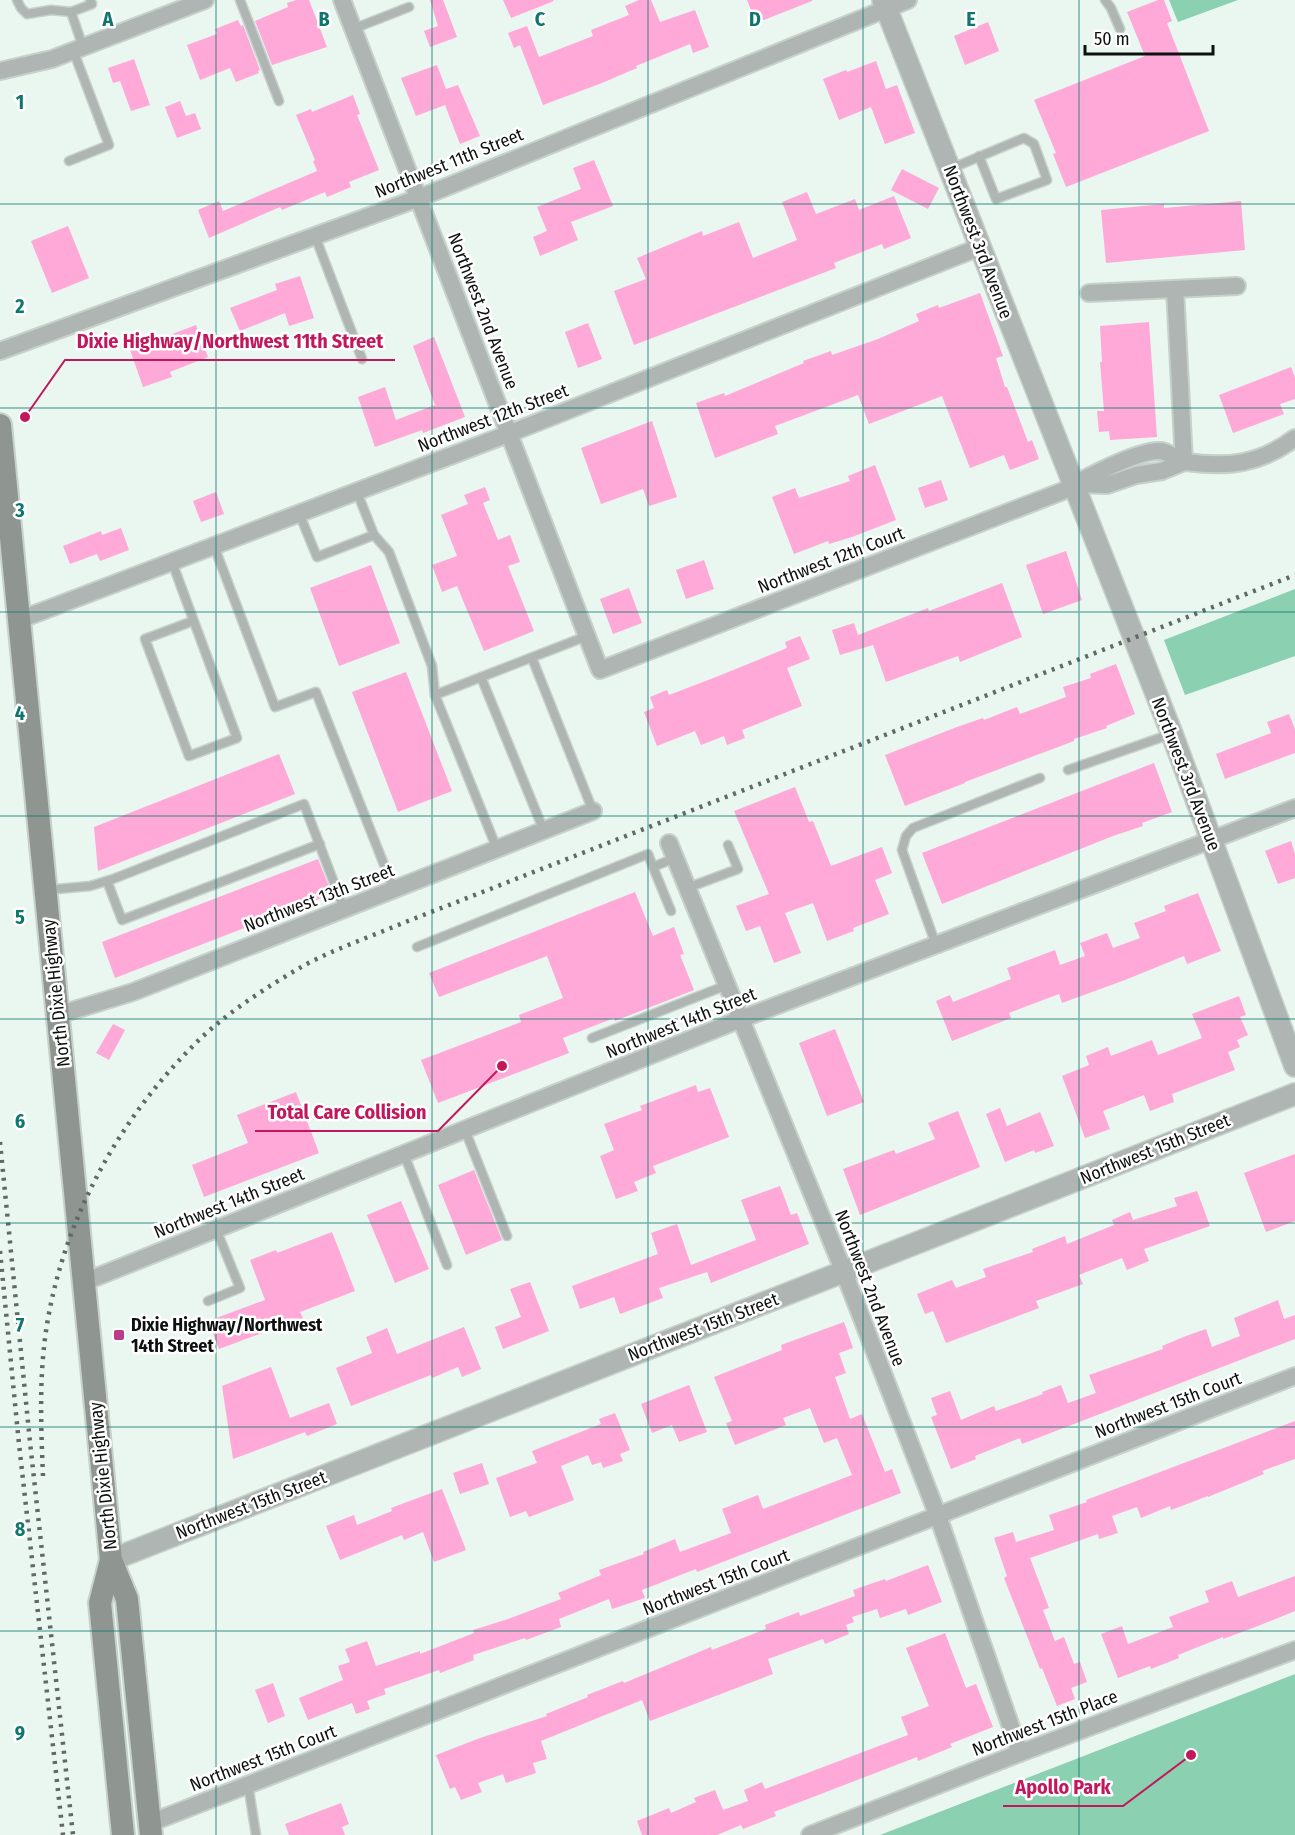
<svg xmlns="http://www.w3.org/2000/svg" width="1295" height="1835" font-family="'Fira Sans Condensed',sans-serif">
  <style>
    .green { fill: #8bd0b1 }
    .building { fill: #fea9d7 }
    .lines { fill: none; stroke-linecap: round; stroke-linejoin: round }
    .service-casing { stroke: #c7d1cc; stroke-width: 11 }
    .minor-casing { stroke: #c7d1cc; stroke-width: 20 }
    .tertiary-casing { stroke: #c7d1cc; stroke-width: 24 }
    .secondary-casing { stroke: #c7d1cc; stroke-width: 26 }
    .service { stroke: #afb5b2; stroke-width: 8 }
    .minor { stroke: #afb5b2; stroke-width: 16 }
    .tertiary { stroke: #afb5b2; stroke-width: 21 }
    .secondary { stroke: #8f9692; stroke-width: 22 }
    .rail { stroke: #616865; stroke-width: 4.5; stroke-dasharray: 3 6; stroke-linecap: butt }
    .grid { fill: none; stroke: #0f766e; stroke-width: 1.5; stroke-opacity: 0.55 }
    .poi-dot { fill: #ba3c8a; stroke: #fff; stroke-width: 2 }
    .labels { text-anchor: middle; stroke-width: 5; stroke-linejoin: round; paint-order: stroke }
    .street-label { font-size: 18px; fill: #0d110f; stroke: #fff }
    .poi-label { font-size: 18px; font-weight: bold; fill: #0d110f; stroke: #fff; text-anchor: start }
    .grid-label { font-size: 20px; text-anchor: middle; font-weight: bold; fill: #0f766e; stroke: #fff; stroke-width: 5; stroke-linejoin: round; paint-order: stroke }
    .leader { fill: none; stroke: #c2185b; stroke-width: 2 }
    .callout-dot { fill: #c2185b; stroke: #fff; stroke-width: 2 }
    .callout-label { font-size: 20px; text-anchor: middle; font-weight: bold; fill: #c2185b; stroke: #fff; stroke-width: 5; stroke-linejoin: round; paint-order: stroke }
  </style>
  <rect width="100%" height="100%" fill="#eaf6f0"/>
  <g class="green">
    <polygon points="1169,0 1238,0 1178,22"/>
    <polygon points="1295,589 1295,656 1185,695 1164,640"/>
    <polygon points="1295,1674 1295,1835 880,1835"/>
  </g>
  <g class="building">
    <polygon points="296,0 309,0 327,47 272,65 255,21 288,7 287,3"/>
    <polygon points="430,0 443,0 457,37 430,47 424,31 438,26"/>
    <polygon points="503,0 553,0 554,1 511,18"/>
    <polygon points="639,0 651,0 660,22 695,10 709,47 693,53 690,44 636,66 637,68 602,83 543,105 520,45 514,48 508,33 527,26 539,57 593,36 591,30 629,15 625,6"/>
    <polygon points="747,0 812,0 812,1 756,23"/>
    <polygon points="1158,0 1164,0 1172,21 1167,23 1209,131 1066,187 1053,154 1056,153 1034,100 1145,56 1127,12"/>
    <polygon points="238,20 241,26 243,25 260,70 258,71 259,73 236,82 230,68 200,80 187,45 217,34 215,29"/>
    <polygon points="988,22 999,51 965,65 954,36"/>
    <polygon points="134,59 150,105 131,111 120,81 113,83 108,68"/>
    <polygon points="876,61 886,89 897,85 915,133 885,144 871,107 839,120 823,79 846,70 847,72"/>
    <polygon points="437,65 446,89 458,85 480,136 460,144 445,105 416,116 401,78"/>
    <polygon points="353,95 360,114 357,115 379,170 349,182 351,187 327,197 325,192 282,210 280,207 209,238 198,210 219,201 223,211 317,171 313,161 315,160 296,115 311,109 312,112"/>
    <polygon points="180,101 186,116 195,113 201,129 177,138 165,107"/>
    <polygon points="594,160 613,206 571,222 578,240 540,256 533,237 547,231 537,207 581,189 573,168"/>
    <polygon points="902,169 939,188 928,209 891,190"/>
    <polygon points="807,192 816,214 855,199 859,210 894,196 911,238 884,249 882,244 834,263 836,268 634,345 614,291 646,279 637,258 702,231 703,236 739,222 753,258 797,240 782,202"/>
    <polygon points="1241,201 1245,250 1106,263 1101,210 1164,204 1164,208"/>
    <polygon points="68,226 89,278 52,293 31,241"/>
    <polygon points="300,276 314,318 289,326 285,313 240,331 230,308 277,290 275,284"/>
    <polygon points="980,293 1003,356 996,358 1005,387 1007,387 1028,442 1032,440 1039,459 1010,470 1004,455 970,468 942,396 869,424 858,395 775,426 778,434 715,458 696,403 724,393 725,396 804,363 803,361 831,351 832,355 878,339 919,321 916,314 938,305 939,308"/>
    <polygon points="1149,322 1157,437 1110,440 1109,431 1099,432 1097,411 1104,411 1100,362 1102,362 1100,326"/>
    <polygon points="588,323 602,359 578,368 565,332"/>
    <polygon points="196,325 208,357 170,372 172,377 143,387 129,347 158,337 159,339"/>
    <polygon points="434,337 465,417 423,433 422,430 375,447 358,397 385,387 396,420 435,405 413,346"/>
    <polygon points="1291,367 1295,377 1295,399 1280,404 1284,414 1233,433 1219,395"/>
    <polygon points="652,421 677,497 649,506 643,489 601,504 581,448"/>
    <polygon points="875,465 896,520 852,537 829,544 828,541 794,554 772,497 795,488 799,498 850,481 848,476"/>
    <polygon points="941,480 948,500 925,508 918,488"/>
    <polygon points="485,487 490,500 483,503 498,540 510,535 520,562 508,566 534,631 484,651 457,586 442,592 432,565 457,556 441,515 468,504 464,495"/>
    <polygon points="216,492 224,514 201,522 193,501"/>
    <polygon points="121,528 129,550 100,561 97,554 70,564 63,546 101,531 102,535"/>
    <polygon points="1066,551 1082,600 1043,614 1026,565"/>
    <polygon points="704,560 714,589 686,599 676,570"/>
    <polygon points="371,565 400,643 339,666 310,588"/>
    <polygon points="1002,583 1022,637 960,662 958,656 886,682 873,645 840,655 832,630 854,623 858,635 928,608 929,611"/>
    <polygon points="629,588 642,623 613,634 600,599"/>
    <polygon points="800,636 810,659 787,668 802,706 742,730 745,738 727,745 724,736 701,745 695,731 657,746 644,712 654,708 650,697 667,690 669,695 716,677 787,648 785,642"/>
    <polygon points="1116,664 1135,714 1106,726 1107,728 1074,739 1074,741 965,782 965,783 905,806 885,755 957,727 983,718 984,720 1017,707 1020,714 1066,697 1063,687 1091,678 1090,674"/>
    <polygon points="406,672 452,791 398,812 352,692"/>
    <polygon points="1289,714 1295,729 1295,753 1225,779 1216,754 1271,733 1267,722"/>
    <polygon points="279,754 295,794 98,871 94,827"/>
    <polygon points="1154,763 1172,812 1142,823 1143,826 1113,836 942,904 922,853"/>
    <polygon points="795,787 809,822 813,821 831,866 882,847 892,873 875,880 889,914 853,928 854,931 827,941 813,903 785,913 801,953 774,963 760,926 746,931 736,906 769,894 734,811"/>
    <polygon points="1291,841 1295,854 1295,878 1278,884 1265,851"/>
    <polygon points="318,859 332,894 115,978 102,942"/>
    <polygon points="635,892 653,936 674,927 684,954 680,955 694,990 615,1021 614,1018 563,1038 569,1053 438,1103 421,1060 521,1022 519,1015 563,998 547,956 439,997 429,973"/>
    <polygon points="1198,893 1221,951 1187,964 1184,956 1125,980 1062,1003 1059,994 1009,1013 1011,1018 952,1041 936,1001 950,995 953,1002 1011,979 1007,968 1055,950 1060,965 1085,956 1080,943 1107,933 1113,948 1140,938 1134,923 1166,911 1164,906"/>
    <polygon points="1239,996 1246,1015 1240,1017 1248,1035 1237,1040 1240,1047 1228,1052 1235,1070 1172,1094 1174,1102 1150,1111 1144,1095 1103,1111 1110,1129 1085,1138 1062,1076 1089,1065 1086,1056 1108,1047 1111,1056 1152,1040 1158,1055 1202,1038 1192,1014"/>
    <polygon points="113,1024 125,1030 109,1060 96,1053"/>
    <polygon points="835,1029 864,1102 827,1116 799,1043"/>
    <polygon points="696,1085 698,1092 710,1088 729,1137 653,1166 656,1173 634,1182 638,1191 616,1199 600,1156 614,1150 604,1124 642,1110 640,1106"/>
    <polygon points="296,1092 319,1153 204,1197 192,1165 248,1143 237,1115"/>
    <polygon points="1000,1108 1007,1126 1040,1112 1054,1146 1035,1153 1034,1150 1005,1162 986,1114"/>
    <polygon points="958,1111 980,1167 860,1215 843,1169 894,1150 896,1154 935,1139 928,1123"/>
    <polygon points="1295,1154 1295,1221 1266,1232 1244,1173"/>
    <polygon points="474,1170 502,1240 466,1255 438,1185"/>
    <polygon points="780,1186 791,1215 797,1213 809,1244 711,1283 707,1272 659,1288 663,1298 620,1314 614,1297 580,1309 572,1286 658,1254 651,1233 677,1224 691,1265 756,1240 741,1200"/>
    <polygon points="1197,1191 1210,1226 1144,1249 1149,1261 1127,1270 1122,1258 1079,1275 1083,1284 1036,1301 1039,1308 946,1343 933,1311 925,1314 917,1294 952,1280 956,1288 986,1277 983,1269 1033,1252 1032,1249 1065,1236 1067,1244 1114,1225 1112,1220 1130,1212 1133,1220 1177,1206 1174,1198"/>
    <polygon points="401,1201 429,1269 395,1283 367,1215"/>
    <polygon points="332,1232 355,1291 300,1312 303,1318 219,1349 208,1321 265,1300 250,1260 276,1250 277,1253"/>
    <polygon points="530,1282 549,1331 503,1349 495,1327 521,1317 510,1289"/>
    <polygon points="1278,1300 1284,1319 1295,1315 1295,1339 1022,1444 1020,1438 975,1456 976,1459 951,1469 931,1417 937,1415 931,1398 950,1391 961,1420 994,1406 996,1411 1043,1394 1042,1392 1061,1385 1068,1403 1096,1393 1089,1375 1163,1349 1162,1346 1186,1336 1206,1329 1212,1347 1240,1336 1234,1318"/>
    <polygon points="844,1322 853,1348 839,1353 846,1373 835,1377 850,1419 862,1414 885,1472 892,1469 901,1493 697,1572 696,1569 642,1590 645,1598 612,1609 609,1599 559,1619 561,1627 526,1640 525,1638 473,1655 474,1660 440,1673 439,1670 384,1689 386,1694 367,1701 370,1709 356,1714 352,1703 308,1720 299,1698 343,1680 338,1666 350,1662 345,1649 367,1641 376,1666 420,1651 420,1654 474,1633 473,1630 508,1619 561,1599 558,1593 601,1575 599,1570 644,1554 643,1552 675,1539 680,1552 731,1533 722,1509 758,1495 763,1509 852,1475 837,1438 824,1443 810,1408 783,1418 786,1425 735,1445 726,1423 732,1421 714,1377 782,1350 781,1345"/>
    <polygon points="464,1327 481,1369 462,1377 458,1367 432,1378 431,1375 351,1406 336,1368 372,1353 366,1337 387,1328 397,1354"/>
    <polygon points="271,1367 290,1418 329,1403 337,1424 307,1436 305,1432 233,1459 222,1386"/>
    <polygon points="689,1385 707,1432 679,1442 672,1425 652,1433 641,1404"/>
    <polygon points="615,1413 630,1450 620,1454 623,1461 603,1468 601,1462 592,1465 588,1455 561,1466 574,1500 529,1517 526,1511 510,1517 496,1478 537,1463 532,1451 601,1424 599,1419"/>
    <polygon points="1295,1421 1295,1459 1262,1471 1264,1474 1208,1497 1208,1496 1171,1510 1170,1506 1141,1518 1137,1507 1112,1516 1118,1533 1099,1539 1098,1534 1030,1558 1049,1608 1043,1610 1055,1641 1064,1637 1074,1664 1080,1662 1087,1682 1071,1688 1075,1699 1057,1706 1042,1668 1040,1669 1004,1578 1007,1576 994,1538 1013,1532 1016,1542 1054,1530 1049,1515 1087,1502 1086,1500"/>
    <polygon points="482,1463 489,1484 460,1494 453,1473"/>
    <polygon points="442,1489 466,1550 434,1562 423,1532 404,1540 402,1535 340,1560 326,1526 354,1515 357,1525 392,1511 391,1508"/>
    <polygon points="928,1565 942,1602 908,1615 906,1609 880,1618 877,1609 852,1617 854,1622 846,1625 849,1634 825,1644 823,1639 768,1659 773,1674 650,1721 642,1700 541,1741 547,1759 533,1763 536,1773 506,1783 503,1774 478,1783 482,1792 461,1800 455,1787 450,1789 436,1755 480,1738 547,1716 546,1714 588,1697 587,1695 623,1681 624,1683 711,1647 712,1650 766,1629 765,1625 799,1612 800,1616 855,1596 853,1590 885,1579 886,1581"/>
    <polygon points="1295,1576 1295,1611 1258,1626 1223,1639 1223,1637 1178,1655 1179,1658 1151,1669 1150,1666 1118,1678 1101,1634 1122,1626 1128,1644 1173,1627 1169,1617 1209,1602 1205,1591 1232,1581 1238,1597"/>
    <polygon points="945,1633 966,1688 976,1684 993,1727 950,1744 952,1747 918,1761 917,1757 774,1812 776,1816 743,1829 741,1825 717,1835 642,1835 637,1821 669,1808 671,1813 696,1802 694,1798 715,1790 723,1810 748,1801 744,1790 762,1782 765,1789 908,1735 901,1717 929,1706 906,1648"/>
    <polygon points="273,1683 285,1716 268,1723 255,1690"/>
    <polygon points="341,1803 349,1824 342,1827 345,1835 289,1835 285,1824"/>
  </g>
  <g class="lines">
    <defs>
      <g id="service">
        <polyline points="17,0 21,8 27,14 51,10 71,12"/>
        <polyline points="240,0 279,101"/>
        <polyline points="1105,0 1111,8 1120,29"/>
        <polyline points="353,29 409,7"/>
        <polyline points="83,47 71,12 92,4 90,0"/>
        <polyline points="69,161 109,145 73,50"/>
        <polyline points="950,169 1024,138 1034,144 1047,180 996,199 979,156"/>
        <polyline points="315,236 362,359"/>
        <polyline points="357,492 374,535 389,552 432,666 435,695"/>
        <polyline points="299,513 317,557 374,535"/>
        <polyline points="214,546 275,707 316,692 394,890"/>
        <polyline points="172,562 237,738 189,756 145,639 193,621"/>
        <polyline points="532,658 593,811"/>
        <polyline points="481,677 544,831"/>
        <polyline points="1068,770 1171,734"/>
        <polyline points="497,849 435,695 587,636"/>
        <polyline points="107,881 122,920 320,844"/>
        <polyline points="687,888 738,869 728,845"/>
        <polyline points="46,890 90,886 113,879 304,804 344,909"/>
        <polyline points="671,911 653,867 675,858"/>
        <polyline points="936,945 902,850 906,836 913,828 1040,778"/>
        <polyline points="417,947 648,854 653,867"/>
        <polyline points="592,1038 727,985"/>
        <polyline points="465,1130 507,1236"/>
        <polyline points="404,1154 447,1265"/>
        <polyline points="208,1301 240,1288 216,1229"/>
        <polyline points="248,1784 256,1835"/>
      </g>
      <g id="minor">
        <path d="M342,0l258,670 463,-179c20,-12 76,-42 98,-40 9,1 16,10 25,11 43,6 74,2 109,-24"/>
        <polyline points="0,71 52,59 205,0"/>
        <polyline points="1175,289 1184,462"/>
        <polyline points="1089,293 1237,286"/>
        <polyline points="0,351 419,198 908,0"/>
        <polyline points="1075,484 1107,485 1136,475 1162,471 1184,462"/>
        <polyline points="19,620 508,434 980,247"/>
        <polyline points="669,843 844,1272 938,1516 1020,1753"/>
        <polyline points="58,1015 133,992 593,811"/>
        <polyline points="84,1282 741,1019 1295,808"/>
        <polyline points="150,1823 1295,1376"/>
        <polyline points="810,1835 1020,1753 1295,1650"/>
      </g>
      <g id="tertiary">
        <polyline points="883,0 1172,734 1295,1066"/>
        <polyline points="111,1560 1295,1094"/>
      </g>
      <g id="secondary">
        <polyline points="0,425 111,1560 127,1599 151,1835"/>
        <polyline points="111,1560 100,1603 123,1835"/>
      </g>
    </defs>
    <use href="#service" class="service-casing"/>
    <use href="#minor" class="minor-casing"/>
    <use href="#tertiary" class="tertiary-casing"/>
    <use href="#secondary" class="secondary-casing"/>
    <use href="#service" class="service"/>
    <use href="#minor" class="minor"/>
    <use href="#tertiary" class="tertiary"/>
    <use href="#secondary" class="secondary"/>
    <g class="rail">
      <polyline points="0,1142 30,1442 73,1835"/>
      <polyline points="0,1251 19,1444 63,1835"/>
      <path d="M43,1476c-2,-49 -4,-97 3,-145 16,-107 69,-206 144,-282 30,-32 75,-61 113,-83 31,-17 67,-29 100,-43l892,-348"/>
    </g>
  </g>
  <path class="grid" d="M216,0v1835M432,0v1835M648,0v1835M863,0v1835M1079,0v1835M0,204h1295M0,408h1295M0,612h1295M0,816h1295M0,1019h1295M0,1223h1295M0,1427h1295M0,1631h1295"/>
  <rect class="poi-dot" x="113" y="1329" width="12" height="12" rx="3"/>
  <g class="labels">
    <g class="street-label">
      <text transform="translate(449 163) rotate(-22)" y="6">Northwest 11th Street</text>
      <text transform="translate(978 242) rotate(69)" y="6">Northwest 3rd Avenue</text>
      <text transform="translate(483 311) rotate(69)" y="6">Northwest 2nd Avenue</text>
      <text transform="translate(493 418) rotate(-21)" y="6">Northwest 12th Street</text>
      <text transform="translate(831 560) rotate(-21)" y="6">Northwest 12th Court</text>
      <text transform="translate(1186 774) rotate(69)" y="6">Northwest 3rd Avenue</text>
      <text transform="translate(319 898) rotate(-21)" y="6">Northwest 13th Street</text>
      <text transform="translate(56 993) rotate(-96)" y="6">North Dixie Highway</text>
      <text transform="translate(681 1023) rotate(-22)" y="6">Northwest 14th Street</text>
      <text transform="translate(1155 1149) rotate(-22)" y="6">Northwest 15th Street</text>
      <text transform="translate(229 1203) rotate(-22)" y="6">Northwest 14th Street</text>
      <text transform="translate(870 1288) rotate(69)" y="6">Northwest 2nd Avenue</text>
      <text transform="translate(703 1327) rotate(-21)" y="6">Northwest 15th Street</text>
      <text transform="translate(1168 1405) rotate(-21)" y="6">Northwest 15th Court</text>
      <text transform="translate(103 1476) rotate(-96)" y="6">North Dixie Highway</text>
      <text transform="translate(251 1505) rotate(-21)" y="6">Northwest 15th Street</text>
      <text transform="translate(716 1582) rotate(-21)" y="6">Northwest 15th Court</text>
      <text transform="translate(1045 1723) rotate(-21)" y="6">Northwest 15th Place</text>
      <text transform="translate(263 1758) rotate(-21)" y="6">Northwest 15th Court</text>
    </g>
    <g class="poi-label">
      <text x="131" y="1331">Dixie Highway/Northwest<tspan x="131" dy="21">14th Street</tspan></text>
    </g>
  </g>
  <g class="grid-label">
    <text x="108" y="26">A</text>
    <text x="324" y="26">B</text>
    <text x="540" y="26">C</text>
    <text x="755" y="26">D</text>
    <text x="971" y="26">E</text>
    <text x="20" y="109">1</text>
    <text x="20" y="313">2</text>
    <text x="20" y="517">3</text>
    <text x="20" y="720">4</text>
    <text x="20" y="924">5</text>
    <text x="20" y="1128">6</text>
    <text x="20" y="1332">7</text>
    <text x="20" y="1536">8</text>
    <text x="20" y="1740">9</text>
  </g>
  <path class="leader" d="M25 417L65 360H395M502 1066L438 1131H255M1191 1755L1123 1806H1003"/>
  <g class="callout-dot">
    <circle cx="25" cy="417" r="6"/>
    <circle cx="502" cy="1066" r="6"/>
    <circle cx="1191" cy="1755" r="6"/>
  </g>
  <g class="callout-label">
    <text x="230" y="348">Dixie Highway/Northwest 11th Street</text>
    <text x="347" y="1119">Total Care Collision</text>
    <text x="1063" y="1794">Apollo Park</text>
  </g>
  <path d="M1085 45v9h128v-9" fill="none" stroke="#0d110f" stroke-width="3"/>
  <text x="1094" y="45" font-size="18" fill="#0d110f" stroke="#ffffff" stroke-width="4.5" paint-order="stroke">50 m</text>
</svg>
